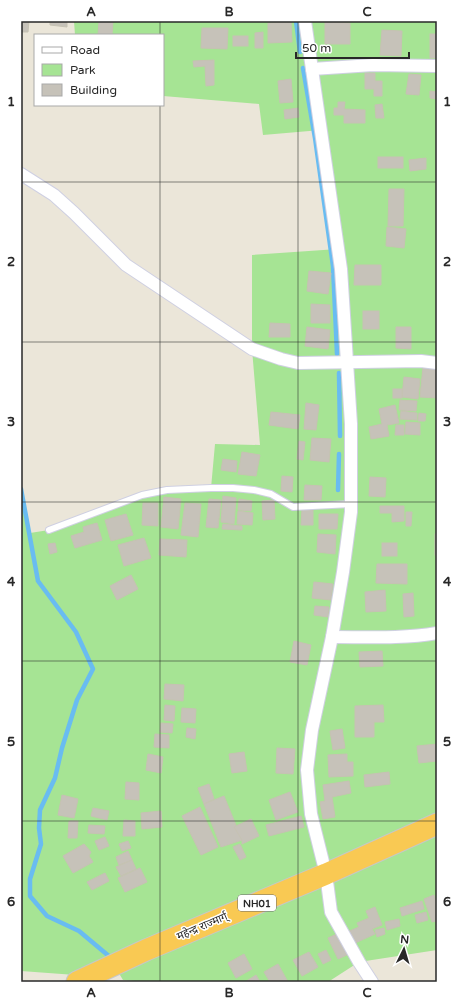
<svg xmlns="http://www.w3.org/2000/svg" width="458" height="1003" font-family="'Varela Round','Noto Sans Devanagari',sans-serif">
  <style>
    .green { fill: #a6e494 }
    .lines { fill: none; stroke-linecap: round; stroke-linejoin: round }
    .stream { stroke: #69bcf1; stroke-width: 4.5 }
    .building { fill: #c6c2b9; stroke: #c6c2b3 }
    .service-casing { stroke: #cfd0e2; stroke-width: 8 }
    .minor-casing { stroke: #cfd0e2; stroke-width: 14 }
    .trunk-casing { stroke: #c7c7c7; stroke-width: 23 }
    .service { stroke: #fff; stroke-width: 6 }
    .minor { stroke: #fff; stroke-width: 12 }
    .trunk { stroke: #f9c953; stroke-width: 21 }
    .grid { fill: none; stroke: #282828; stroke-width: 1; stroke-opacity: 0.55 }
    .labels { text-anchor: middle; stroke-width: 3; stroke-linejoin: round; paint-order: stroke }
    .shield { fill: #fff; stroke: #686868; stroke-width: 1 }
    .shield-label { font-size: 10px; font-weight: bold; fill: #282828 }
    .street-label { font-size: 11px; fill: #282828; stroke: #fff }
    .neatline { fill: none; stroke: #282828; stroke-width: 1.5 }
    .grid-label { font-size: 13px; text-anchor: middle; font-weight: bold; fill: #282828 }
  </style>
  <rect width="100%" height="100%" fill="#ebe6d9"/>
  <polygon class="green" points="74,21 437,21 437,950 359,962 328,982 147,982 123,980 114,965 89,976 21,971 21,489 30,533 49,530 142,495 211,488 215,444 260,445 252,349 252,255 338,249 321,130 263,135 259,104 163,96 163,35 75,35"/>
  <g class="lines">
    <g class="stream">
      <polyline points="296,21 300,52"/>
      <polyline points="303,68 315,138 333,266 337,354"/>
      <polyline points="339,373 340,436"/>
      <polyline points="21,489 38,581 76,632 93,669 77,700 62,748 55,778 40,810 39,828 41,844 30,879 30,896 47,916 79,931 110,957"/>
      <polyline points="338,490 339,454"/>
    </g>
  </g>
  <g class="building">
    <polygon points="21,21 29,21 28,32 21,32"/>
    <polygon points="50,21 67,21 67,27 50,25"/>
    <polygon points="99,21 113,21 112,35 98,35"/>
    <polygon points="291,22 292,42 268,43 268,23"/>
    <polygon points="325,22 350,23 350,44 325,44"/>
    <polygon points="202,28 228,28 227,49 201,48"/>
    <polygon points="382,30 402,31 401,56 380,55"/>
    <polygon points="263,32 263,48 255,48 255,33"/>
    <rect x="430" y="34" width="7" height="24"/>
    <rect x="233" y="36" width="15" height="10"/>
    <polygon points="214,60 214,85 206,86 205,66 194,67 193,61"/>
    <polygon points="365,73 375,73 375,81 382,81 382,96 374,96 374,89 365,89"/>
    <polygon points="409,74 421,75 419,95 406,94"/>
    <polygon points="291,79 293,102 280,103 278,81"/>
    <polygon points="430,91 437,92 437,99 430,98"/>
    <polygon points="338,102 345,102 344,109 365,110 365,123 344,123 344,115 334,115 334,108 338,108"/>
    <polygon points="382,104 384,118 376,118 375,105"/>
    <polygon points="298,108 299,117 285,119 284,110"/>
    <rect x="378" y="157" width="25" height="11"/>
    <polygon points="426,158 426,169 410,171 409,160"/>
    <polygon points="389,189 404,189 403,226 388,226"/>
    <polygon points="387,227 406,229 404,248 386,246"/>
    <polygon points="355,265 381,265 381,285 354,285"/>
    <polygon points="309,271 331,273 328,294 307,291"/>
    <polygon points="311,304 330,305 330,323 311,323"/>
    <rect x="363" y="311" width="16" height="18"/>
    <polygon points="270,323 290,324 290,337 269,337"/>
    <polygon points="307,327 330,330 328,349 305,346"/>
    <polygon points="396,327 411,327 411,349 396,348"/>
    <polygon points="423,367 437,368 437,398 420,397"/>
    <polygon points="404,377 420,379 418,399 402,397"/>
    <rect x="393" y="389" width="9" height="9"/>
    <polygon points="400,400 417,401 416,411 399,410"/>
    <polygon points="306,403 319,405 316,430 304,429"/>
    <polygon points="395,405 399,423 387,425 389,436 371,439 369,427 382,424 379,409"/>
    <polygon points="401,411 417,413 417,420 400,419"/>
    <polygon points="271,412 300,415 298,429 269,425"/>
    <polygon points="419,413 426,414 425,421 418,421"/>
    <polygon points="406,422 420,423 420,435 405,434"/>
    <polygon points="396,425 404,425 404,435 395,435"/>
    <polygon points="312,438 331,439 329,462 310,460"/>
    <polygon points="299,441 305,442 303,460 297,459"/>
    <polygon points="242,452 260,455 256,476 238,474"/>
    <polygon points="223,459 237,461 236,472 221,470"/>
    <polygon points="282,476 293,477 292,492 281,491"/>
    <polygon points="370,477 386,478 385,497 369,496"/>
    <polygon points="305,485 322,486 321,500 304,500"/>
    <polygon points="223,496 236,498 234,524 221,522"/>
    <polygon points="164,497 181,499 178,529 161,527"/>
    <polygon points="209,499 221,500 218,528 206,527"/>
    <polygon points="239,499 252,501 251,511 238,510"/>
    <polygon points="274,500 275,519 263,520 262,501"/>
    <polygon points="143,503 158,503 158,526 142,525"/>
    <polygon points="185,503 201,504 198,537 181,535"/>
    <polygon points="380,506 404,506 404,521 392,522 392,513 380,513"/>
    <polygon points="302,509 313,510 313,525 301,525"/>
    <polygon points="238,511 253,513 252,525 237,524"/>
    <polygon points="406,512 412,512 411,526 406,526"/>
    <polygon points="126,514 133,535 111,541 105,520"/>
    <polygon points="319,514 338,514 337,529 319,529"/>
    <polygon points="97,523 102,540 75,548 71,536 84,532 83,527"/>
    <polygon points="223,524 242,526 242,530 222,529"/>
    <polygon points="318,534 336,535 335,554 317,552"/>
    <rect x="435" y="534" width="2" height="21"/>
    <polygon points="144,538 151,558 124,566 118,545"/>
    <polygon points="160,539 187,540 186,557 159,555"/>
    <polygon points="55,543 57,552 50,554 48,544"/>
    <rect x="382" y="543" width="15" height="13"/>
    <polygon points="377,564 407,564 407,584 376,583"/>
    <polygon points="131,575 138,589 117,600 110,586"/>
    <polygon points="314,582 333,584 331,600 312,598"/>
    <polygon points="385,590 386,611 366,612 365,592"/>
    <polygon points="413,593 414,616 404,617 403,594"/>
    <polygon points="315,606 329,607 328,617 314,615"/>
    <polygon points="294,641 311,645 307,665 290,662"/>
    <polygon points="382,651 383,666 360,667 359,652"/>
    <polygon points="165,684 184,685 183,701 164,699"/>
    <polygon points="165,705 175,706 174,721 164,720"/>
    <polygon points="383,705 384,722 374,722 374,737 355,737 355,706"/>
    <polygon points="182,708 196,709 195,723 181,722"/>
    <polygon points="161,723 173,724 172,733 160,732"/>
    <polygon points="187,728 196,729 195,739 186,737"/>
    <polygon points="342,729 345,748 333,750 330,731"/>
    <polygon points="155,734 169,735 169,748 154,747"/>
    <polygon points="437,744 437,761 419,763 417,746"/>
    <polygon points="277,748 295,749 293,774 276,773"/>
    <polygon points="244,752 247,771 232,773 229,754"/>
    <polygon points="148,754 163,757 161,773 146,770"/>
    <polygon points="347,754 347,762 353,762 353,776 329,777 328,755"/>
    <polygon points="389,772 390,784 365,787 364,775"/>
    <polygon points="349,781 351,793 332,797 335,817 323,819 320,802 325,801 323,785"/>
    <polygon points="126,782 139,783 139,800 125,799"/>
    <polygon points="209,784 214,799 204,804 198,788"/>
    <polygon points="290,792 298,812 276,820 269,800"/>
    <polygon points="62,795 78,799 74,818 58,815"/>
    <polygon points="224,796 242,840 221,847 204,804"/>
    <polygon points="200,807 218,847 201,855 182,816"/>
    <polygon points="93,808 109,811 107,820 91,816"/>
    <polygon points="161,811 162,827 142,829 141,813"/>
    <polygon points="301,816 304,827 269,836 266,825"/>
    <polygon points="251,819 259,836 242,844 242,840 234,827"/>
    <polygon points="124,820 135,821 135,836 123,836"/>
    <polygon points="69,821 78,821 77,838 68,838"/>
    <polygon points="89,825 105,826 104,834 88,833"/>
    <polygon points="105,837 109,846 99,850 95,841"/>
    <polygon points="128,841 131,848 122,851 119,844"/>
    <polygon points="84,844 91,852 89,856 93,862 73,873 63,856"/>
    <polygon points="240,844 246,857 240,860 233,847"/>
    <polygon points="128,851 132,860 119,865 116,857"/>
    <polygon points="132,860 136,869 121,876 116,867"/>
    <polygon points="140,868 147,882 125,892 118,878"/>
    <polygon points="105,873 109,881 92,890 87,882"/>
    <polygon points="434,895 437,904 437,921 432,922 424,899"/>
    <polygon points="422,901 424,909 402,916 400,908"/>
    <polygon points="375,907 382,925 372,929 375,934 353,944 347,932 359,927 357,923 369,918 366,911"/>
    <polygon points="426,912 428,920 417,923 415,915"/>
    <polygon points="399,919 400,926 387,930 385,922"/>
    <polygon points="384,928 385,934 377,937 375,930"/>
    <polygon points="339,933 349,954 338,959 328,938"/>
    <polygon points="326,950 331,960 323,964 318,954"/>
    <polygon points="309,952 318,967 302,976 293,960"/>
    <polygon points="244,954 252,969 236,978 228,963"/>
    <polygon points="278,964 288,982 270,982 264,972"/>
    <polygon points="256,975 260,982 245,982"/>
  </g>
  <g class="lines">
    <defs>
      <polyline id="service" points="49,530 142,495 167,490 211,488 233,488 254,490 271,494 293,507 351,504"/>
      <g id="minor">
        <polyline points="305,21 341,269 351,424 351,512 343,572 332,637 312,730 307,770 311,814 326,874 331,912 359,962 372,982"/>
        <polyline points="312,69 373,65 437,66"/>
        <polyline points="21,174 54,195 74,213 126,265 252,349 281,359 298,363 421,361 437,363"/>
        <path d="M332,637c35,0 71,2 105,-4"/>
      </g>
      <polyline id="trunk" points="77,982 146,950 326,874 437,824"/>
    </defs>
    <use href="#service" class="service-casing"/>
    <use href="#minor" class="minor-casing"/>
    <use href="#trunk" class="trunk-casing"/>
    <use href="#service" class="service"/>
    <use href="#minor" class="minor"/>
    <use href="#trunk" class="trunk"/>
  </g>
  <path class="grid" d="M160,21v14M298,21v961M160,105v877M21,182h416M21,342h416M21,502h416M21,661h416M21,821h416"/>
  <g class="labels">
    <rect class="shield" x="238" y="895" width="38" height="16" rx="3"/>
    <g class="shield-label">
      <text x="257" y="907">NH01</text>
    </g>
    <g class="street-label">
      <text transform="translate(202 926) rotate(-23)" y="4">महेन्द्र राज्मार्ग्</text>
    </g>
  </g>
  <rect width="458" height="1003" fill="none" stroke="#ffffff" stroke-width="44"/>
  <rect x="34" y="34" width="130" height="72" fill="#ffffff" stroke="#a9a9a9"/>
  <rect x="42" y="47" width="20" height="6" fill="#ffffff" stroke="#a9a9a9"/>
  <text x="70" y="54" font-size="12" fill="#282828">Road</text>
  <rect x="42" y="64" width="20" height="12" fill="#a6e494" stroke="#a9a9a9"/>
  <text x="70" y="74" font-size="12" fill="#282828">Park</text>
  <rect x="42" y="84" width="20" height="12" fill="#c6c2b9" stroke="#a9a9a9"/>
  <text x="70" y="94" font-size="12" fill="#282828">Building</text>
  <g transform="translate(404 949) rotate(5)" stroke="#ffffff" stroke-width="3" paint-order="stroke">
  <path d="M0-3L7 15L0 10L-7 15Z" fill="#282828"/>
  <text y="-6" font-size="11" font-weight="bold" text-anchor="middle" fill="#282828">N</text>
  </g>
  <path d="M296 52v6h113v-6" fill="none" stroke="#282828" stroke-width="2"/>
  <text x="302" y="52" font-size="12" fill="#282828" stroke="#ffffff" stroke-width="3" paint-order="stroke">50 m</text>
  <rect x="22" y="22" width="414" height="959" class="neatline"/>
  <g class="grid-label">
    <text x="91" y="16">A</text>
    <text x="229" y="16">B</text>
    <text x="367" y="16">C</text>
    <text x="11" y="106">1</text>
    <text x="447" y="106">1</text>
    <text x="11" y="266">2</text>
    <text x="447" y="266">2</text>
    <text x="11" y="426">3</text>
    <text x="447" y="426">3</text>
    <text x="11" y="586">4</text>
    <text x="447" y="586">4</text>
    <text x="11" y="746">5</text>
    <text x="447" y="746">5</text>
    <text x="11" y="906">6</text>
    <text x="447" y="906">6</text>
    <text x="91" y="997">A</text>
    <text x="229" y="997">B</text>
    <text x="367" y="997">C</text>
  </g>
</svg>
